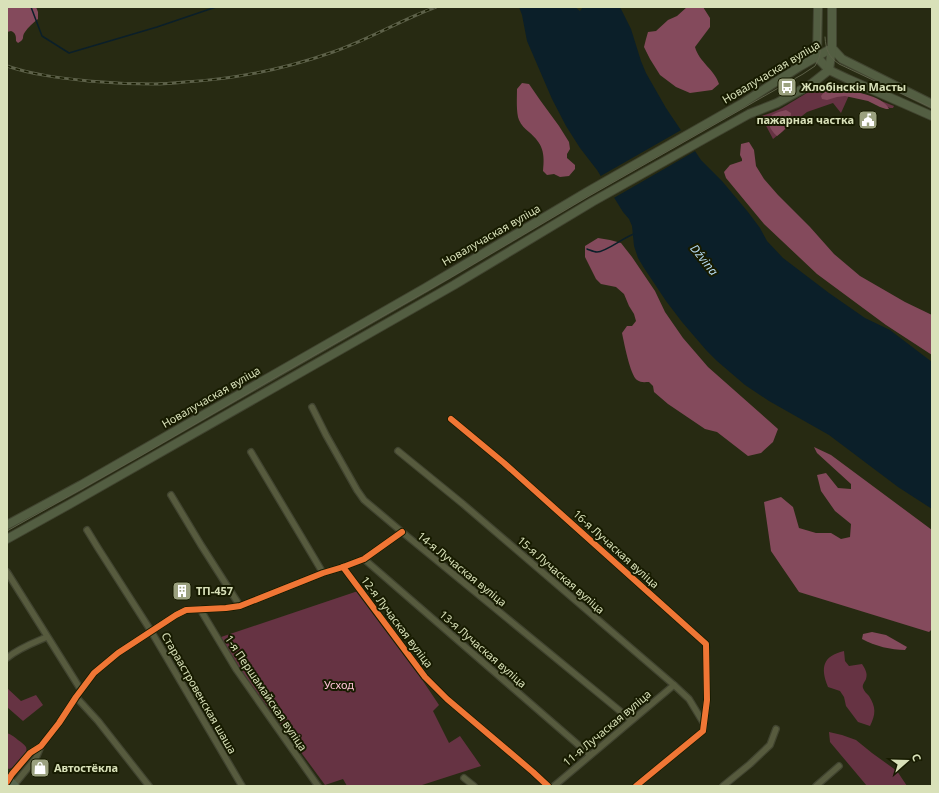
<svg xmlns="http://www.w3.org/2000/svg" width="939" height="793" font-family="'Noto Sans',sans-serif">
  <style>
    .green { fill: #663343 }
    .forest { fill: #844a5c }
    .water { fill: #0b1f29 }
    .pier { fill: #272a12 }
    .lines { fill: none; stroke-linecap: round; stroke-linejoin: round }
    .stream { stroke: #0b1f29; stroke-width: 1.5 }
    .street-casing { stroke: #414430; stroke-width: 8 }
    .secondary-casing { stroke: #414430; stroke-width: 10 }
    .primary-casing { stroke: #414430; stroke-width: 10 }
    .street { stroke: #575b3e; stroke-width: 5.5 }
    .secondary { stroke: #535e42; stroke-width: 8 }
    .primary { stroke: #57674e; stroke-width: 8 }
    .tram { stroke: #5d6149; stroke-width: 1 }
    .rail-casing { stroke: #5d6149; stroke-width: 3 }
    .rail { stroke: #171b00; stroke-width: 1.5; stroke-dasharray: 4.5; stroke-linecap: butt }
    .cycleway-casing { stroke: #171b00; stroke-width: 8 }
    .cycleway { stroke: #f07635; stroke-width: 6 }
    .labels { text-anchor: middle; stroke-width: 4; stroke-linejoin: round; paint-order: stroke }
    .street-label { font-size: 11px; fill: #d9e1b9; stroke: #171b00 }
    .poi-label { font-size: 11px; font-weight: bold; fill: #d9e1b9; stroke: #171b00; text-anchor: start }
    .park-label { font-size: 11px; fill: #ffc2d6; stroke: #171b00 }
    .water-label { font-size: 12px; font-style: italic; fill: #b6daf1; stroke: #171b00 }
  </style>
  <rect width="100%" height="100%" fill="#272a12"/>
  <g class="green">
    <path d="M829,83l8,1 57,22 -1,2h-3l-40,-15 -9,20 -8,-10 -26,9 -34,27 -12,-23c7,-2 14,-4 21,-8 13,-7 33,-22 47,-25z"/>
    <polygon points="358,591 407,657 439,705 433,711 449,743 460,736 481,766 419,786 347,786 343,779 325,785 242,672 221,637"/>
    <path d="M844,651l1,10 4,5 13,-2c3,5 6,9 4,15 -1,3 -4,5 -3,9 1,3 4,6 6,8 7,11 7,18 1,30l-12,-4 -12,-16 -2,-9 -4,-6 -12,-4c-8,-20 -5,-31 16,-36z"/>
    <polygon points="7,688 21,701 36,695 43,705 23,721 7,707"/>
    <polygon points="829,732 842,735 856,740 872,753 897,771 907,786 867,786 830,742"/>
    <path d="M7,733c5,2 8,4 11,7 3,2 6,4 8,7 3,8 -10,20 -17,22l-2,-1z"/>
  </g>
  <g class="forest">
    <path d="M7,7h29l2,5v7c-5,4 -10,8 -13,13 -4,5 1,7 -7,11l-2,-2c0,-5 0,-8 -5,-10l-4,1z"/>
    <path d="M687,7h16l7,11v9l-15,20c4,15 20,23 24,37l-7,6 -22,3 -14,-6 -16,-12 -10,-16 -6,-12 2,-8 2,-7 8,-1 12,-11 9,-4z"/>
    <path d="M522,83l7,1 11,16 19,26 10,16 1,7 -3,5v4l8,7v4l-6,7 -9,1 -6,-3 -7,1 -4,-4c2,-18 0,-27 -14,-39 -4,-3 -8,-7 -10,-12 -3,-7 -2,-23 -2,-31z"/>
    <path d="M837,89c14,2 46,6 52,20h-3l-6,-2 -12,-6 -23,-5 -8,1 -10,3 -5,-1 -1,-3 4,-5z"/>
    <path d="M786,110l5,3c-1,11 -5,16 -14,23 -5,-4 -12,-14 -6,-20 3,-3 11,-5 15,-6z"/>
    <polygon points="749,142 754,150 756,166 764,179 778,195 810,227 834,254 860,276 905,302 932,315 932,355 886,325 817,274 764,224 726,178 724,172 730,165 742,161 742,159 740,155 741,144"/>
    <path d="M598,238l12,2 11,3 11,14 23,34 10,21 18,26 25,29 70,62 -5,13 -12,11 -13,3 -31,-24 -12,-3 -37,-25 -14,-12 -1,-6 -4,-4c-4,0 -8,1 -12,-2 -7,-5 -13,-38 -15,-47l5,-7h5l4,-5 -2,-7 -5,-8 -5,-12 -8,-7 -15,-3 -5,-5 -11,-22v-11z"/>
    <polygon points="814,447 831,455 932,530 932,629 929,632 799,592 771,551 764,502 781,497 793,507 799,528 816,533 831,533 841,539 850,537 851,524 835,511 821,491 817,475 826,473 838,488 851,489 851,484 817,453"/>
    <path d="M872,632l14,3 21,12 -2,3c-14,0 -30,-4 -43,-11l1,-5z"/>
  </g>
  <polygon class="water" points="519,7 575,7 580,11 583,7 620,7 631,29 641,61 646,73 666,108 701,160 722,181 748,212 760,228 767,241 783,258 829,293 865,318 890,330 932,362 932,509 898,487 829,435 769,401 745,385 717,361 706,350 682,322 666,301 644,268 638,258 634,246 632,226 629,219 623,212 597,170 580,148 566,126 552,99 527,41 522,15"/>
  <polygon class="pier" points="683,129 697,150 612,199 599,177"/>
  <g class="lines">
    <g class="stream">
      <polyline points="31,7 42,36 69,53 157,27 216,7"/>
      <path d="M587,249c3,1 7,3 10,3 9,0 27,-15 37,-18"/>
    </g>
    <defs>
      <g id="street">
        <polyline points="312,407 326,435 357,490 364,500 402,532 631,720"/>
        <polyline points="451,419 504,463 706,644 707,700 703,731 636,786"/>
        <polyline points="398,451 463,504 674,685 689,699 703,722"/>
        <polyline points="251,452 323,573"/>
        <polyline points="171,495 201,545 240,606"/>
        <polyline points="87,530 98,548 151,631 242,786"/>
        <polyline points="364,559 590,755"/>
        <polyline points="343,567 425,677 447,699 533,772 548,786"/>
        <polyline points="7,572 81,690"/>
        <polyline points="200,609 236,669 318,786"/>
        <path d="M7,658c12,-10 26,-15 40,-21"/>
        <polyline points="76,697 98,721 149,786"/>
        <polyline points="464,778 474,786"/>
        <polyline points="7,782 12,774 30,753 41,746 59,723 76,697 94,673 118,653 176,615 186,610 226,608 240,606 323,573 343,567 364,559 402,532"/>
        <polyline points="12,786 14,785 36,758 41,746"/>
        <polyline points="554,786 674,685"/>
        <polyline points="723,786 750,764 770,745 776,729"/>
        <polyline points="816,786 839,766"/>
      </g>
      <g id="secondary">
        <polyline points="818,7 817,57 829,70 848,79 932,116"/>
        <polyline points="832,48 842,59 932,104"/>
        <polyline points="7,525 81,485 425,288 587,192 743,103 799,67 832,48"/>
        <polyline points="7,539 70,504 454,285 592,202 713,134 749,114 777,103 810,85 829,70 832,48 832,7"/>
      </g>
      <polyline id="primary" points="7,778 15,786"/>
    </defs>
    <use href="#street" class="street-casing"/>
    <use href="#secondary" class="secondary-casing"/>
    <use href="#primary" class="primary-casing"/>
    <use href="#street" class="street"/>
    <use href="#secondary" class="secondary"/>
    <use href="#primary" class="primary"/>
    <g class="tram">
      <path d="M825,37c1,13 3,19 14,27l93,44"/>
      <polyline points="7,531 142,455 278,376 450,278 589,196 803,74 815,66 819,58 820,53 821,7"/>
      <polyline points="7,783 10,786"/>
    </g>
    <defs>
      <path id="rail" d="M7,66c26,9 54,12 81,15 22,2 44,3 66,3 10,0 21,-1 31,-2 50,-3 100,-13 148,-30 35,-12 68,-32 103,-45"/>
    </defs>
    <use href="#rail" class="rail-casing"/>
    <use href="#rail" class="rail"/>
    <defs>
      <g id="cycleway">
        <polyline points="451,419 504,463 706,644 707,700 703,731 636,786"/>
        <polyline points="343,567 425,677 447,699 533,772 548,786"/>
        <polyline points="7,782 12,774 30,753 41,746 59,723 76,697 94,673 118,653 176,615 186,610 226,608 240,606 323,573 343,567 364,559 402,532"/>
      </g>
    </defs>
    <use href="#cycleway" class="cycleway-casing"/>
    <use href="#cycleway" class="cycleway"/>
  </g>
  <defs>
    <symbol id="bus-square" viewBox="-11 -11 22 22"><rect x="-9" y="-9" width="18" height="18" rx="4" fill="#9ba17f" stroke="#171b00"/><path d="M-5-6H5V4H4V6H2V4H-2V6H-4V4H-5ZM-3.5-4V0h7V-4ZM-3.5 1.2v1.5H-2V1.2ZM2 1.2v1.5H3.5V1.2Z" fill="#fff"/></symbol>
    <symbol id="civic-square" viewBox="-11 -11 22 22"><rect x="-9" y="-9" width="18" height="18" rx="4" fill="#9ba17f" stroke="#171b00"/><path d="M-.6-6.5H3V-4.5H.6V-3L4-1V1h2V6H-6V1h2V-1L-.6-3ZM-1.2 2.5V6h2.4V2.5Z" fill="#fff"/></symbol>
    <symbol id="building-square" viewBox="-11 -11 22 22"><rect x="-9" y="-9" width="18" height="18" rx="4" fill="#9ba17f" stroke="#171b00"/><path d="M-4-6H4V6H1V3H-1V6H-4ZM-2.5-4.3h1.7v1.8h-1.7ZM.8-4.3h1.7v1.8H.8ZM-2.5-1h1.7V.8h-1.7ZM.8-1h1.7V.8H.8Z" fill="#fff"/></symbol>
    <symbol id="shop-square" viewBox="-11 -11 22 22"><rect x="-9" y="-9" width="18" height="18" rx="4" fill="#9ba17f" stroke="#171b00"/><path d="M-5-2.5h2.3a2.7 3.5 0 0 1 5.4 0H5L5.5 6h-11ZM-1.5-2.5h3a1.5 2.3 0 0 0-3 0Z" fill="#fff"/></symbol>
  </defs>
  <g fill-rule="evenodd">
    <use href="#bus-square" x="776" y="76" width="22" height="22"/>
    <use href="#civic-square" x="857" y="109" width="22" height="22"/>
    <use href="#building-square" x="171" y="580" width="22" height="22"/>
    <use href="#shop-square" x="29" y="757" width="22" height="22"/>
  </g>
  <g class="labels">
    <g class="street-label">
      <text transform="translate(771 72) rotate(-31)" y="4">Новалучаская вуліца</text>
      <text transform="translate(491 235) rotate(-30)" y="4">Новалучаская вуліца</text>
      <text transform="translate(211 397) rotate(-30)" y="4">Новалучаская вуліца</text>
      <text transform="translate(616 549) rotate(42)" y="4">16-я Лучаская вуліца</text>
      <text transform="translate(462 569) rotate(39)" y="4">14-я Лучаская вуліца</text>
      <text transform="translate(561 575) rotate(41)" y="4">15-я Лучаская вуліца</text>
      <text transform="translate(397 622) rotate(53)" y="4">12-я Лучаская вуліца</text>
      <text transform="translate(483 649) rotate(41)" y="4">13-я Лучаская вуліца</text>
      <text transform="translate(199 693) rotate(60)" y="4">Стараастровенская шаша</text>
      <text transform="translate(266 693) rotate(56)" y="4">1-я Першамайская вуліца</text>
      <text transform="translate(607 728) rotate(-40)" y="4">11-я Лучаская вуліца</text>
    </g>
    <g class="poi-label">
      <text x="801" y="91">Жлобінскія Масты</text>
      <text x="854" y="124" text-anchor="end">пажарная частка</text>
      <text x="196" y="595">ТП-457</text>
      <text x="54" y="772">Автостёкла</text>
    </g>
    <g class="park-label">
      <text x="339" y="689">Усход</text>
    </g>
    <g class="water-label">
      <text transform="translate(704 260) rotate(51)" y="4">Dźvina</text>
    </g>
  </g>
  <rect width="939" height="793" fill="none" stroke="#d9e1b9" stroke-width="16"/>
  <g transform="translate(907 761) rotate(70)" stroke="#171b00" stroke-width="3" paint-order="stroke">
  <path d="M0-3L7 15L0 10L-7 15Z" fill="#d9e1b9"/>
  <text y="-6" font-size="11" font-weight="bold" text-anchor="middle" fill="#d9e1b9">С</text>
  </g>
</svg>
